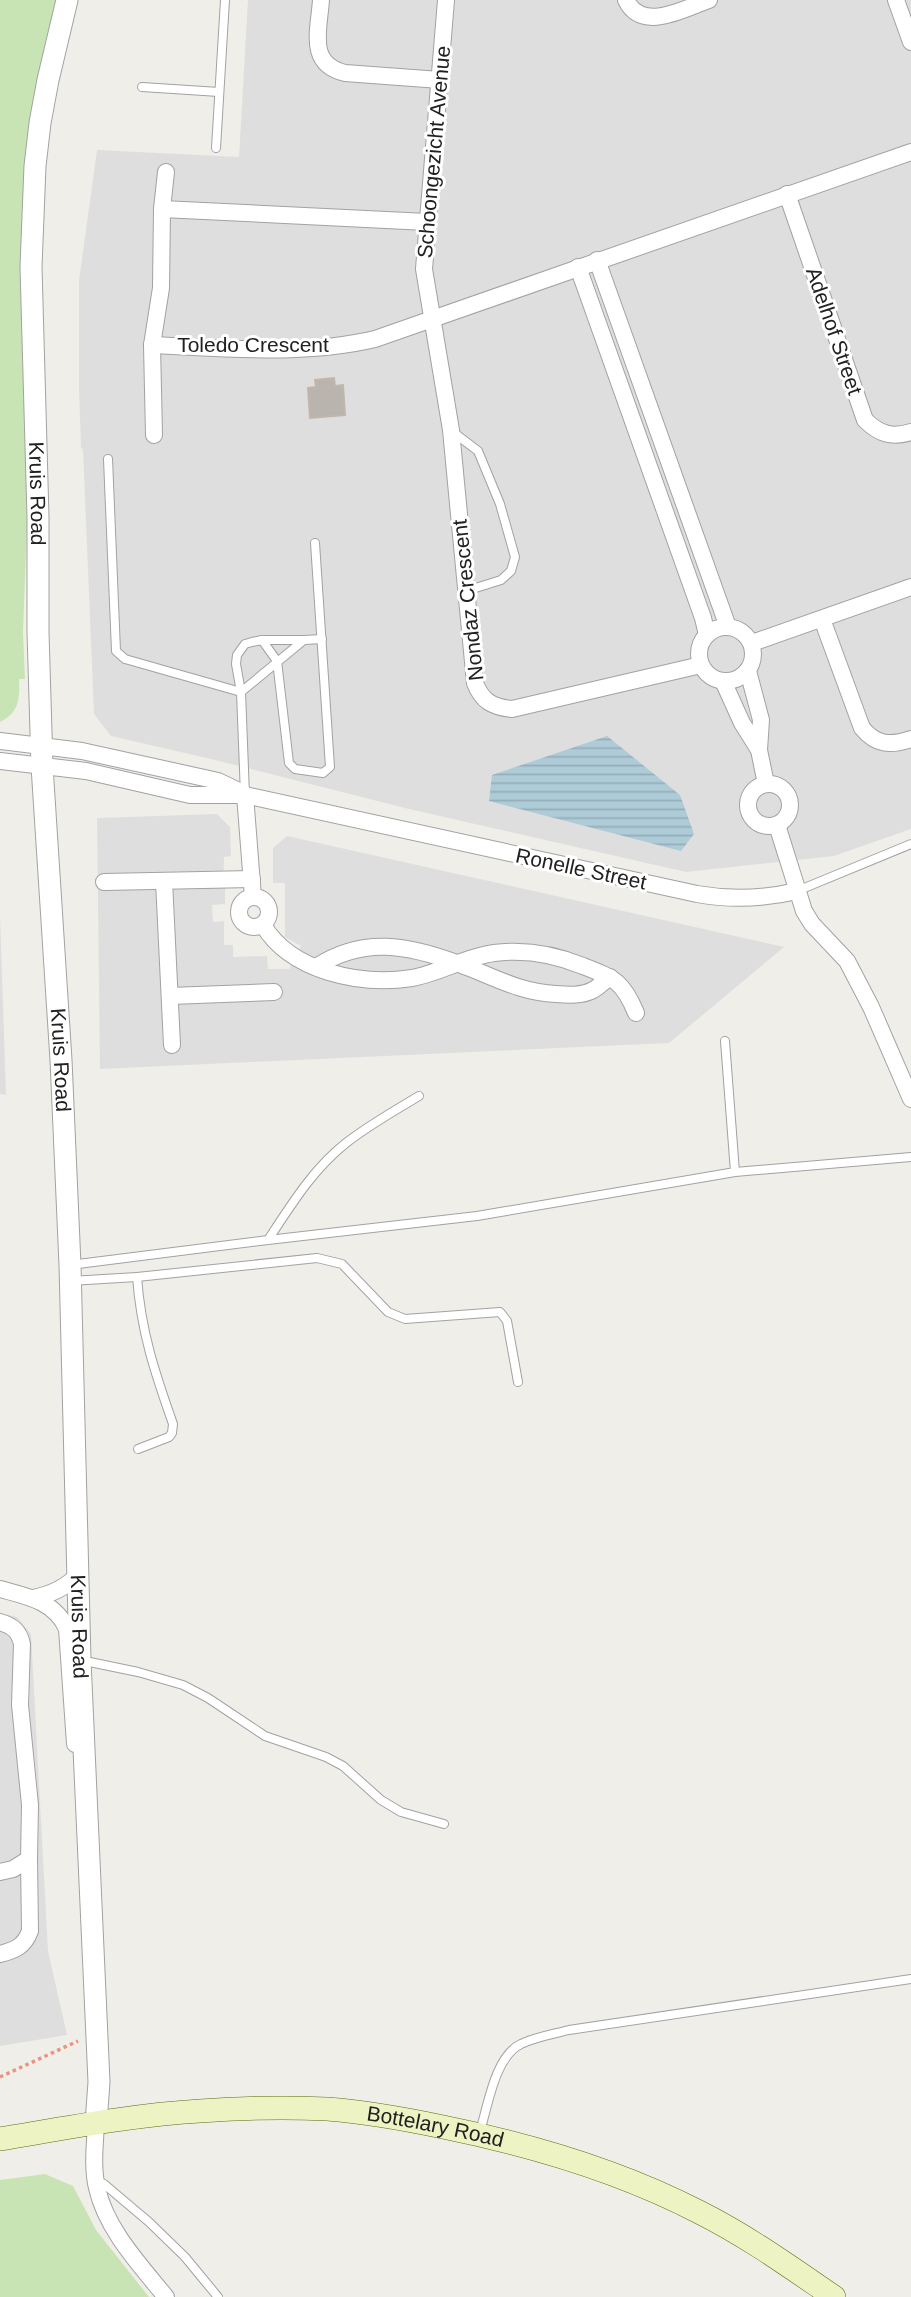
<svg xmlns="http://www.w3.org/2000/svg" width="911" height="2297" font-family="Helvetica,sans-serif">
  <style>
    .residential { fill: #dfdede }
    .grass { fill: #c8e4b5 }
    .water { fill: url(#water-rules) }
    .building { fill: #b9b4ae; stroke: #c0b7ac; stroke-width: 2 }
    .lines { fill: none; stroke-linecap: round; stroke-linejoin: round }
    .service-casing { stroke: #a2a2a2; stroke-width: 10 }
    .minor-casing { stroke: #a2a2a2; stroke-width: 18 }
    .tertiary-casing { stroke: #a2a2a2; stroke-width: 23 }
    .secondary-casing { stroke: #5c6d12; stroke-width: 24 }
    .path { stroke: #ea937f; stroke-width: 3.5; stroke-dasharray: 3.5 3.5; stroke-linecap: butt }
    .service { stroke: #fff; stroke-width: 8 }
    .minor { stroke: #fff; stroke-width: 16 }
    .tertiary { stroke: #fff; stroke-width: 21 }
    .secondary { stroke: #edf3c3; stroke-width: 23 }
    .labels { text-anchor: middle; stroke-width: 6; stroke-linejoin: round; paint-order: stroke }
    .street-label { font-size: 21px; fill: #212121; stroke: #fff }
  </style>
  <defs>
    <pattern id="water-rules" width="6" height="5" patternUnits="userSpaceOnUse" patternTransform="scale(1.75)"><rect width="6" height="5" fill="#aecbd8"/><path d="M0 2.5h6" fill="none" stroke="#95aeb9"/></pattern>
  </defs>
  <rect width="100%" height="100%" fill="#f0eee8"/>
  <g class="residential">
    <polygon points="248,0 911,0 911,829 834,856 686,872 409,809 211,759 111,736 94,714 83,449 81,448 79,388 79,281 97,150 239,157"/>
    <polygon points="217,814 230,827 231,856 224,857 223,888 225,888 225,904 212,905 213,922 224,921 224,945 233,945 233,957 267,956 268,969 289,969 301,946 285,937 285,883 273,883 273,848 287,836 784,947 669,1043 100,1069 97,818"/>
    <polygon points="0,915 6,1095 0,1094"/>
    <polygon points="0,1613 17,1617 31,1634 48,1951 67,2035 0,2046"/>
  </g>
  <g class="grass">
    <path d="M0,0h57l-32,381 2,144 -4,107 2,47h-6c1,20 0,34 -19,43z"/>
    <polygon points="45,2174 73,2186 96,2230 149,2297 0,2297 0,2180"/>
  </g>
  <polygon class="water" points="607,736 680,795 694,834 681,851 489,801 492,775"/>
  <polygon class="building" points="334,378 335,386 343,385 345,415 310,418 308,388 316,387 315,380"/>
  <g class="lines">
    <defs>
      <g id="service">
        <polyline points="142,87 219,92"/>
        <polyline points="216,148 225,0"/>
        <polyline points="453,432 478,451 500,504 515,557 511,571 501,580 466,591"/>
        <polyline points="108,459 116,651 125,659 241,692"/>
        <polyline points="262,640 277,661 289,763 295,769 323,773 330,767 315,543"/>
        <polyline points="241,692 304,640 322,639"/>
        <polyline points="245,795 241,692 236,664 237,655 245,644 252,642 262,640 304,640"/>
        <polyline points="797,891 911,844"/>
        <polyline points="735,1172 911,1157"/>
        <path d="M268,1240c23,-35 45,-71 78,-97 23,-18 48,-32 73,-47"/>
        <polyline points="70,1265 268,1240 477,1216 735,1172 725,1041"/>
        <path d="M137,1277c4,55 18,96 36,147l-1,9 -3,4 -31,12"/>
        <polyline points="70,1281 137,1277 317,1258 342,1264 388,1312 405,1319 500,1312 507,1321 518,1382"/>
        <polyline points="80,1660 138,1672 183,1685 208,1698 265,1736 326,1757 343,1766 381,1800 401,1812 444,1824"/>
        <path d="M480,2131c8,-25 15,-75 41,-87 14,-7 33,-10 48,-14l342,-51"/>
        <polyline points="97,2181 104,2184 149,2222 185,2257 218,2297"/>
      </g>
      <g id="minor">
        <path d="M321,0c-2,30 -14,64 24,73l95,7"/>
        <path d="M446,0l-22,269 27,161 24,253c7,18 17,24 37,26l189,-44"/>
        <path d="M626,0c16,33 57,9 83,0"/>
        <polyline points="896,0 911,42"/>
        <path d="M787,194l78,226c14,14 27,18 46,12"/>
        <polyline points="162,209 427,222"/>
        <polyline points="597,260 728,627"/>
        <polyline points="578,267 703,618 707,635"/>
        <path d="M152,345c74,3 151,11 223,-6l536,-187"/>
        <polyline points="154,435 152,345 161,288 162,209 166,172"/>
        <path d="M822,619l40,109c14,17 28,18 49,11"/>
        <circle cx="726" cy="654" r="27"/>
        <polyline points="752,643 911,587"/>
        <polyline points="748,671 761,720 759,750 766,784"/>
        <polyline points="723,681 742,723 759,750"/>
        <polyline points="0,741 82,751 218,781 243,793"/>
        <path d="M0,761l86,10 104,24h55l452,99c34,6 66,5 100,-3"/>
        <circle cx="769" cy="805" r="21"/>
        <polyline points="245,795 253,897"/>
        <polyline points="777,825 804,911 812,924 847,961 871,1007 911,1099"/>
        <polyline points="164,881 172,1045"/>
        <polyline points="104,882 252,879"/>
        <circle cx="254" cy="912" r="15"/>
        <path d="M263,925c28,47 98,61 149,53 28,-5 53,-21 82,-25 31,-4 60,1 89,13 31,12 40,15 53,47"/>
        <path d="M316,967c47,-31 93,-22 143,-3 34,12 59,28 97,30 12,1 26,2 37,-4 6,-3 11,-9 17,-13"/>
        <polyline points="170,996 274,992"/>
        <path d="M0,1589c26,7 55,12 67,40l8,115"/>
        <path d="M33,1598c19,-4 32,-10 46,-24"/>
        <path d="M0,1622c13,4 19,9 22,22l-2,61 10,100 -1,54 -16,10 -13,3"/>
        <path d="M0,1954c15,-4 24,-7 30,-23l-1,-72"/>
        <path d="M96,2123c-1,22 -4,44 1,65 9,41 43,77 69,109"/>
      </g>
      <g id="tertiary">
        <path id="s1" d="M67,0l-19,80 -8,43 -5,43 -4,101 7,250v115l4,134 19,294 9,205 10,395 19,422 -3,41"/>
      </g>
      <g id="secondary">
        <path id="s2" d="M0,2139c66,-11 133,-24 200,-28 42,-3 85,-4 127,-2 39,3 78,10 116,18 89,18 175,43 256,85 48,24 91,55 135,85"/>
      </g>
    </defs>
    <use href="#service" class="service-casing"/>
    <use href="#minor" class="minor-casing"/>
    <use href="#tertiary" class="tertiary-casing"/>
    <use href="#secondary" class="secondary-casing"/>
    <polyline class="path" points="0,2077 78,2041"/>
    <use href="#service" class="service"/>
    <use href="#minor" class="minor"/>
    <use href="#tertiary" class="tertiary"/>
    <use href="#secondary" class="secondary"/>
  </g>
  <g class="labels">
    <g class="street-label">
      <text transform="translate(434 152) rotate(-85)" y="7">Schoongezicht Avenue</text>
      <text transform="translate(834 331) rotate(71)" y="7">Adelhof Street</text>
      <text x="253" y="352">Toledo Crescent</text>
      <text dy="7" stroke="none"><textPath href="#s1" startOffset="497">Kruis Road</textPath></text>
      <text transform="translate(468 600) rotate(-96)" y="7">Nondaz Crescent</text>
      <text transform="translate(581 869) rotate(12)" y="7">Ronelle Street</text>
      <text dy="7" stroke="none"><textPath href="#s1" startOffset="1064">Kruis Road</textPath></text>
      <text dy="7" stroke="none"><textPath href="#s1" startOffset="1631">Kruis Road</textPath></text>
      <text dy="7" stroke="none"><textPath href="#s2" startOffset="439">Bottelary Road</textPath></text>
    </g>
  </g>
</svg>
